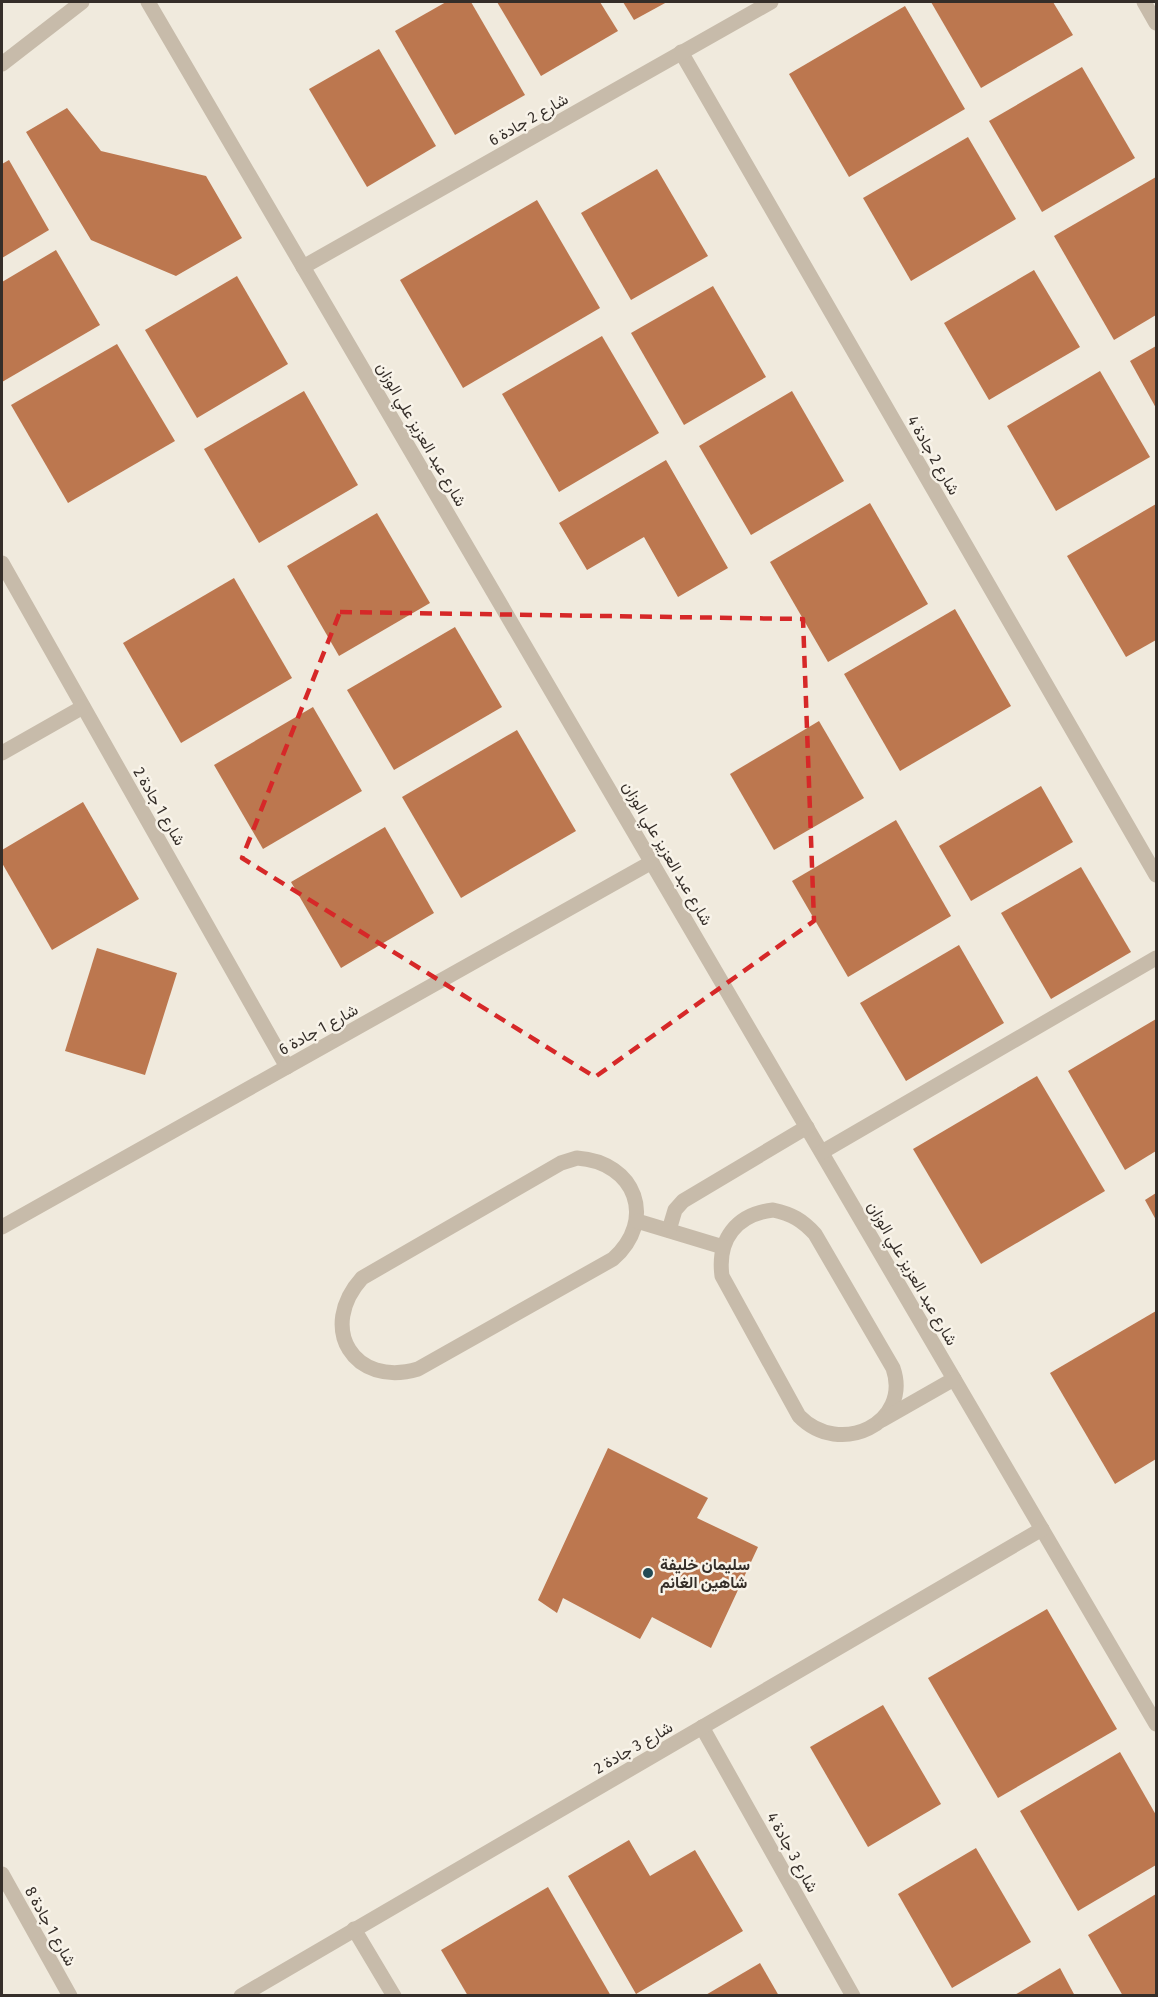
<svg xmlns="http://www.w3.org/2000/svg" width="1158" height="1997" font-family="'Fira Sans Condensed',Vazirmatn,sans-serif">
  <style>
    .building { fill: #bc774f }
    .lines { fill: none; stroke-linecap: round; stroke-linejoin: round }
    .minor { stroke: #c7bbaa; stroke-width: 15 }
    .marked { fill: none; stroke: #d62828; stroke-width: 4.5; stroke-dasharray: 12 8; stroke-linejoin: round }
    .poi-dot { fill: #224a54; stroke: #f8f3e9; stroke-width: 2 }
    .labels { text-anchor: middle; stroke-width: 5; stroke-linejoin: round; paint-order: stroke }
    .street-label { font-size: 16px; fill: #352e29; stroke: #f8f3e9 }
    .poi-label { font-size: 16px; font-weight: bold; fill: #352e29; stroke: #f8f3e9; text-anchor: start }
  </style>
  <rect width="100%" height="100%" fill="#f0eadd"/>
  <g class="building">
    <polygon points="446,2 471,2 525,95 455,135 395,31"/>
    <polygon points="497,2 600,2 618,31 541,76"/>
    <polygon points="623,2 667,2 634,20"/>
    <polygon points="931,2 1053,2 1073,35 981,88"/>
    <polygon points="905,6 965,109 849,177 789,74"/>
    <polygon points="379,49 436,146 367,187 309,89"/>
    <polygon points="1082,67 1135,158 1042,212 989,121"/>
    <polygon points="67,108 101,151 206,176 242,238 176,276 91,240 26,132"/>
    <polygon points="968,137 1016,219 911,281 863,198"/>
    <polygon points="9,160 49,230 2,258 2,164"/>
    <polygon points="657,169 708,256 631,300 581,213"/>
    <polygon points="1156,177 1156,315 1114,340 1054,236"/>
    <polygon points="537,200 600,308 463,388 400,280"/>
    <polygon points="56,250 100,325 2,382 2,282"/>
    <polygon points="1034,270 1080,347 989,400 944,323"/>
    <polygon points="237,276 288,364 197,418 145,330"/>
    <polygon points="713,286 766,377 684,425 631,333"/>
    <polygon points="602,336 659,433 559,492 502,394"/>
    <polygon points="117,344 175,441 68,503 11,405"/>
    <polygon points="1156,346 1156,408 1130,361"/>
    <polygon points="1100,371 1150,457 1056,511 1007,426"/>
    <polygon points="304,391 358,485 259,543 204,449"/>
    <polygon points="792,391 844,481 751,535 699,446"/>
    <polygon points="666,460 728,568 678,597 644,537 587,570 559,523"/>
    <polygon points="870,503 928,604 828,662 770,562"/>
    <polygon points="1156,504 1156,640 1126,657 1067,556"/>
    <polygon points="377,513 430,603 339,656 287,566"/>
    <polygon points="234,578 292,678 181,743 123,643"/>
    <polygon points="955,609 1011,706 900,771 844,674"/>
    <polygon points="455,627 502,707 394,770 347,690"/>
    <polygon points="313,707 362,791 263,849 214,765"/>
    <polygon points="819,721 864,798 774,850 730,774"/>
    <polygon points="517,730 576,831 461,898 402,797"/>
    <polygon points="1041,786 1073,842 971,901 939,846"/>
    <polygon points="83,802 139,899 52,950 2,863 2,850"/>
    <polygon points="896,820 951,916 848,977 792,881"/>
    <polygon points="385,827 434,913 341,968 291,882"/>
    <polygon points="1081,867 1131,952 1051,999 1001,913"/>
    <polygon points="959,945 1004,1023 906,1081 860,1003"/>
    <polygon points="97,948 177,973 145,1075 65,1051"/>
    <polygon points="1156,1019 1156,1151 1125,1170 1068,1071"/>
    <polygon points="1037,1076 1105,1191 981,1264 913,1149"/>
    <polygon points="1156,1193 1156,1220 1145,1200"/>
    <polygon points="1156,1311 1156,1459 1115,1484 1050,1373"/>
    <polygon points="608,1448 708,1498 697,1518 758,1547 711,1648 652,1617 640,1639 563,1598 557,1613 538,1600"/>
    <polygon points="1047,1609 1117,1729 998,1798 928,1678"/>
    <polygon points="883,1705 941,1804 868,1847 810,1747"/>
    <polygon points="1120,1752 1156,1815 1156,1865 1078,1911 1020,1811"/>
    <polygon points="629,1840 650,1876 695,1850 743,1931 636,1994 568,1876"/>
    <polygon points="976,1848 1031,1942 952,1988 898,1894"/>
    <polygon points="548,1887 611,1996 468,1996 441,1950"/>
    <polygon points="1156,1894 1156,1996 1123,1996 1088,1935"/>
    <polygon points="760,1963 779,1996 704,1996"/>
    <polygon points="1060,1968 1075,1996 1013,1996"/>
  </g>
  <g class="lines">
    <g class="minor">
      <polyline points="148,2 1156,1724"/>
      <polyline points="1144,2 1156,23"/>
      <polyline points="681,52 1156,875"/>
      <polyline points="2,64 82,2"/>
      <polyline points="303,267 771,2"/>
      <polyline points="2,563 287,1067"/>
      <polyline points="2,753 83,707"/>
      <polyline points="822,1152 1156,958"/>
      <path d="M577,1158c59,4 80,62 36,101l-195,110c-64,19 -101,-41 -56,-91l199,-115z"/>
      <path d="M773,1210c19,4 29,10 42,24l78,134c19,55 -53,90 -94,48l-77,-140c-5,-37 15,-62 51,-66z"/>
      <polyline points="637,1221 723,1247"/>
      <polyline points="2,1227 652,862"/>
      <polyline points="669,1230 675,1210 683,1201 807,1127"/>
      <polyline points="882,1420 954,1379"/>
      <polyline points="702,1727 853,1996"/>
      <polyline points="2,1874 70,1996"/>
      <polyline points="354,1929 394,1996"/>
      <polyline points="241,1996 1042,1529"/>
    </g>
  </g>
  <path class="marked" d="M340,612l463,7 11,302 -219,156 -353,-219z"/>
  <circle class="poi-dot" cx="648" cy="1573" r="6"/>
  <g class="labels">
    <g class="street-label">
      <text transform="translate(528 119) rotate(-30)" y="6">شارع 2 جادة 6</text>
      <text transform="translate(422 434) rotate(60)" y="6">شارع عبد العزيز علي الوزان</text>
      <text transform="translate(934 455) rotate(60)" y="6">شارع 2 جادة 4</text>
      <text transform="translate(160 806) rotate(60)" y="6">شارع 1 جادة 2</text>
      <text transform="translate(668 853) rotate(60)" y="6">شارع عبد العزيز علي الوزان</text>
      <text transform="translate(318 1029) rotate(-29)" y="6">شارع 1 جادة 6</text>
      <text transform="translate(913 1273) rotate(60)" y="6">شارع عبد العزيز علي الوزان</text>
      <text transform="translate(633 1747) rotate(-30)" y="6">شارع 3 جادة 2</text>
      <text transform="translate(793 1852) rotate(61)" y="6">شارع 3 جادة 4</text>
      <text transform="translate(51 1926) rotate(61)" y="6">شارع 1 جادة 8</text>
    </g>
    <g class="poi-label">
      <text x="660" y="1570">سليمان خليفة<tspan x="660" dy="18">شاهين الغانم</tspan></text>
    </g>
  </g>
  <rect width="1158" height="1997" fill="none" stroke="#352e29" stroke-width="6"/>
</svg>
